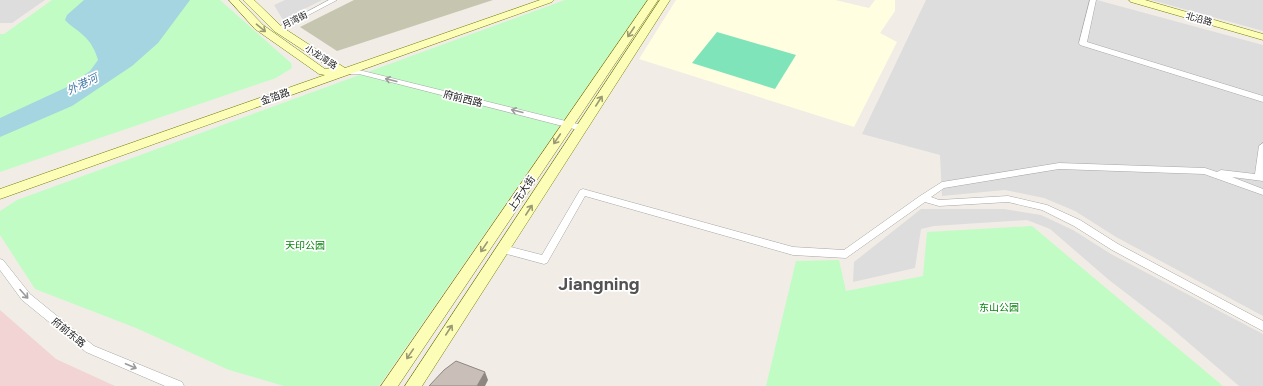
<svg xmlns="http://www.w3.org/2000/svg" width="1263" height="386" font-family="Figtree,'Noto Sans SC',sans-serif">
  <style>
    .residential { fill: #dedddd }
    .commercial { fill: #f2d4d4 }
    .education { fill: #fffee0 }
    .construction { fill: #c6c5b0 }
    .park { fill: #c1fcc4 }
    .pitch { fill: #80e4ba }
    .water { fill: #a4d5e1 }
    .lines { fill: none; stroke-linecap: round; stroke-linejoin: round }
    .street-casing { stroke: #a7a7a7; stroke-width: 1 }
    .secondary-casing { stroke: #747d00; stroke-width: 1 }
    .street { fill: #fff; fill-rule: evenodd }
    .secondary { fill: #fcfdb7; fill-rule: evenodd }
    .shaded-wall { fill: #8d8681 }
    .building { fill: #c9bfb8; stroke: #8d8681 }
    .oneway { stroke: #999a73 }
    .oneway2 { stroke: #9b9b9b }
    .labels { text-anchor: middle; stroke-width: 3.5; stroke-linejoin: round; paint-order: stroke }
    .far-street-label { font-size: 9px; fill: #202020; stroke: #fff }
    .street-label { font-size: 10px; fill: #202020; stroke: #fff }
    .park-label { font-size: 10px; fill: #06860c; stroke: #fff }
    .water-label { font-size: 11px; font-style: italic; fill: #4176a5; stroke: #fff }
    .town-label { font-size: 18px; font-weight: bold; fill: #535353; stroke: #fff }
  </style>
  <rect width="100%" height="100%" fill="#f1ede6"/>
  <g class="residential">
    <polygon points="0,0 45,0 12,23 0,23"/>
    <polygon points="285,0 322,0 283,20 274,5"/>
    <polygon points="926,0 1097,0 1263,45 1263,316 1116,237 1075,211 1044,198 1005,190 942,196 940,155 862,134"/>
    <polygon points="1151,0 1263,0 1263,31"/>
    <polygon points="921,209 1004,209 1041,215 1073,230 1111,254 1263,334 1263,386 1239,386 1169,326 1109,280 1050,229 1027,220 934,226 921,229 915,268 853,282 854,262"/>
  </g>
  <polygon class="commercial" points="0,310 56,359 115,386 0,386"/>
  <polygon class="education" points="676,0 835,0 869,8 875,0 895,0 895,11 880,33 897,42 854,127 639,59"/>
  <polygon class="construction" points="354,0 493,0 337,51 300,27"/>
  <g class="park">
    <polygon points="52,0 220,0 291,63 292,68 276,78 0,172 0,34 4,34"/>
    <polygon points="565,0 647,0 379,386 284,386 229,370 136,328 35,289 0,235 0,211 17,200"/>
    <polygon points="1032,226 1223,386 766,386 796,261 839,260 846,291 923,276 927,232"/>
  </g>
  <polygon class="pitch" points="717,32 796,55 775,89 692,63"/>
  <path class="water" d="M84,0h106l-32,43 -26,23 -60,40 -72,31v-19l67,-31 23,-16 8,-11c-3,-10 -7,-18 -15,-25 -6,-6 -13,-9 -18,-15l2,-5z"/>
  <g class="lines">
    <defs>
      <g id="street">
        <polygon points="329,0 337,0 280,30 278,31 275,29"/>
        <polygon points="1090,0 1096,0 1087,42 1263,96 1263,102 1080,45 1079,43"/>
        <polygon points="341,70 359,70 582,125 586,128 582,131 359,74 344,74 340,72"/>
        <polygon points="1263,143 1263,181 1232,177 1263,189 1263,195 1204,174 1059,169 944,188 931,197 939,200 1008,196 1047,205 1080,220 1118,244 1263,321 1263,331 1112,250 1074,226 1042,210 1008,202 939,206 925,202 846,258 793,255 585,196 547,263 544,264 503,253 500,252 498,249 500,246 503,245 542,255 580,190 583,189 793,247 844,250 920,196 942,182 1059,163 1205,168 1217,172 1221,170 1255,174 1259,146"/>
        <polygon points="0,259 3,260 30,294 94,346 182,382 184,386 165,386 86,352 22,300 0,270"/>
      </g>
      <g id="secondary">
        <polygon points="229,0 239,0 263,25 325,69 332,69 274,31 243,0 254,0 282,27 345,68 540,0 554,0 552,2 0,199 0,189 325,75 319,74 255,29"/>
        <polygon points="648,0 658,0 398,386 381,386"/>
        <polygon points="660,0 670,0 422,386 405,386"/>
        <polygon points="1129,0 1145,0 1263,34 1263,40 1131,2"/>
      </g>
    </defs>
    <use href="#street" class="street-casing"/>
    <use href="#secondary" class="secondary-casing"/>
    <use href="#street" class="street"/>
    <use href="#secondary" class="secondary"/>
  </g>
  <polygon class="shaded-wall" points="485,372 488,380 485,386 477,386"/>
  <polygon class="building" points="456,361 485,372 477,386 429,386 444,370"/>
  <defs><path id="oneway-shaft" d="M-6 0H5M1.5-3L5.5 0L1.5 3" fill="none" stroke-width="1.6" stroke-linecap="round" stroke-linejoin="round"/></defs>
  <g class="oneway">
    <use href="#oneway-shaft" transform="translate(261 28) rotate(40)"/>
    <use href="#oneway-shaft" transform="translate(631 32) rotate(124)"/>
    <use href="#oneway-shaft" transform="translate(599 101) rotate(-57)"/>
    <use href="#oneway-shaft" transform="translate(557 139) rotate(124)"/>
    <use href="#oneway-shaft" transform="translate(529 210) rotate(-57)"/>
    <use href="#oneway-shaft" transform="translate(484 247) rotate(124)"/>
    <use href="#oneway-shaft" transform="translate(449 330) rotate(-57)"/>
    <use href="#oneway-shaft" transform="translate(410 354) rotate(124)"/>
  </g>
  <g class="oneway2">
    <use href="#oneway-shaft" transform="translate(391 80) rotate(-166)"/>
    <use href="#oneway-shaft" transform="translate(517 111) rotate(-166)"/>
    <use href="#oneway-shaft" transform="translate(24 294) rotate(48)"/>
    <use href="#oneway-shaft" transform="translate(131 366) rotate(23)"/>
  </g>
  <g class="labels">
    <g class="far-street-label">
      <text transform="translate(1199 19) rotate(16)" y="3">北沿路</text>
      <text transform="translate(295 20) rotate(-27)" y="3">月湾街</text>
      <text transform="translate(321 57) rotate(33)" y="3">小龙湾路</text>
    </g>
    <g class="street-label">
      <text transform="translate(275 96) rotate(-19)" y="4">金箔路</text>
      <text transform="translate(463 98) rotate(14)" y="4">府前西路</text>
      <text transform="translate(521 193) rotate(-56)" y="4">上元大街</text>
      <text transform="translate(69 332) rotate(39)" y="4">府前东路</text>
    </g>
    <g class="park-label">
      <text x="305" y="249">天印公园</text>
      <text x="999" y="311">东山公园</text>
    </g>
    <g class="water-label">
      <text transform="translate(82 84) rotate(-26)" y="4">外港河</text>
    </g>
    <g class="town-label">
      <text x="599" y="290">Jiangning</text>
    </g>
  </g>
</svg>
